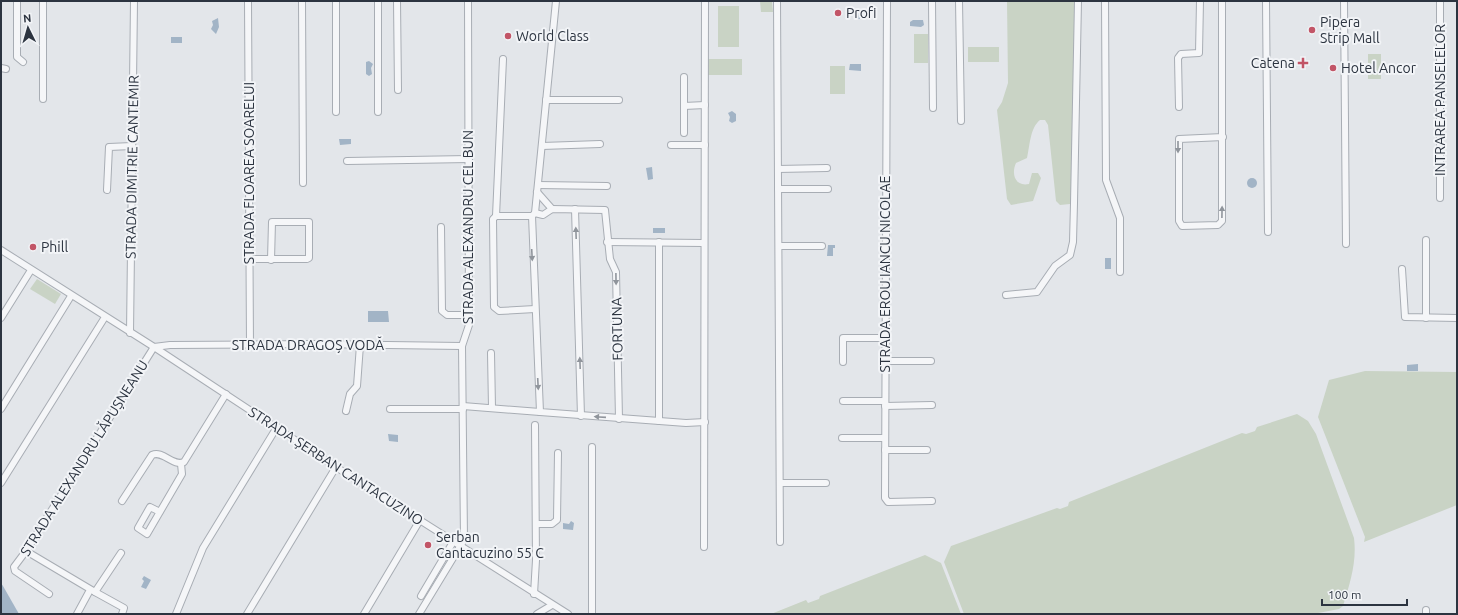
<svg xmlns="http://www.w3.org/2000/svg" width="1458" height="615" font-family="Ubuntu,sans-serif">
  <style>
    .green { fill: #c9d3c5 }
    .water { fill: #a2b4c6 }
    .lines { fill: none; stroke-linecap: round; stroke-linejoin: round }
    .minor-casing { stroke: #a8adb4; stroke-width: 8 }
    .minor { stroke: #f5f6f8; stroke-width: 6 }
    .oneway { fill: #90959c }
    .poi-dot { fill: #c25567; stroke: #f2f4f7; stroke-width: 1.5 }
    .labels { text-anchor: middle; stroke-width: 4; stroke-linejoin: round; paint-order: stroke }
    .poi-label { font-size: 14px; fill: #2c3440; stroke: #f2f4f7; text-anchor: start }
    .street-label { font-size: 14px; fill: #2c3440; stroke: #f2f4f7 }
  </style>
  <rect width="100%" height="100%" fill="#e3e6ea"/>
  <g class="green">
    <polygon points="760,1 772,1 773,12 761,12"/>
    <path d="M1007,1h69l-4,199 -2,4 -10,1 -4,-4 -8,-76 -3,-5h-5c-10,8 -10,25 -13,38l-11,5c-5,11 -1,24 13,21l3,-11h6l3,5 -8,23 -22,4 -4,-6 -10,-89 5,-8 6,-19z"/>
    <rect x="718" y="6" width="21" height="41"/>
    <rect x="914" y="34" width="14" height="29"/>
    <rect x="968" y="47" width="31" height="15"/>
    <rect x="1368" y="54" width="13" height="25"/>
    <rect x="707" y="59" width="35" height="16"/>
    <rect x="830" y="66" width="15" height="28"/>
    <polygon points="37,279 61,294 55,304 30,289"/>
    <polygon points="1365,371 1457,372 1457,505 1364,542 1365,537 1318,417 1329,380"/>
    <path d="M1297,414l11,7 8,13 38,104c3,24 -4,45 -11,68l-4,3 -26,5h-349l-20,-52 7,-16 106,-38 3,1 8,-3 1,-4 173,-69 4,1 9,-3 2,-4z"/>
    <polygon points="925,555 941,563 961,614 771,614 806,600 808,603 819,599 820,596"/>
  </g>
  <g class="water">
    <polygon points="852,9 860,10 860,19 855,19 855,12 852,12"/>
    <polygon points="218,18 219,27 216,34 211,29 213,25 212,21"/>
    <polygon points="913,20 923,20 924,25 921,27 910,26 910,22"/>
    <rect x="171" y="37" width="11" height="6"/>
    <polygon points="369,61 373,64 371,68 372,74 369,76 366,74 366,62"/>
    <polygon points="850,64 861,64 861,71 849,70"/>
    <polygon points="732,111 736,114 736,121 732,123 729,121 730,117 728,113"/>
    <polygon points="339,139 351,139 351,144 340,145"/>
    <polygon points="652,167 653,179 648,180 646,168"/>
    <circle cx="1252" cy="183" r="5"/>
    <rect x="653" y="228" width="12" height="5"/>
    <polygon points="828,245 835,245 835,248 833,248 833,256 827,256"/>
    <rect x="1105" y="258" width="6" height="11"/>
    <polygon points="368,311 388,311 389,322 368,322"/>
    <polygon points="1418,364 1418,371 1407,371 1407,365"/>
    <polygon points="388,434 398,435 398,442 389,441"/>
    <polygon points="571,521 574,523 573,530 563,529 563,523 569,524"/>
    <polygon points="144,576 151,580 146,589 141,587 144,581 142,579"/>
    <polygon points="1,583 3,586 19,614 1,614"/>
  </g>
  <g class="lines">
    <defs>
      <g id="minor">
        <polyline points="17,1 17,57 23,62"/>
        <polyline points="248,1 250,345"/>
        <polyline points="302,1 303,183"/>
        <polyline points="336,1 336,112"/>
        <polyline points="397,1 398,90"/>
        <polyline points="777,1 780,542"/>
        <polyline points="887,1 885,498 888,502 932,501"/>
        <polyline points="932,1 933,108"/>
        <polyline points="959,1 961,121"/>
        <polyline points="1105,1 1106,180 1120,218 1120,272"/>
        <polyline points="1222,1 1222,221 1218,225 1182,226 1179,221 1179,139 1223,137"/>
        <polyline points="1266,1 1268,232"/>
        <polyline points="1344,1 1346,244"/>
        <polyline points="1440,1 1440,198"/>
        <polyline points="1,68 6,69"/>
        <polyline points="43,99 43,1"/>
        <polyline points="546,100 619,100"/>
        <polyline points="684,106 705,105"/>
        <polyline points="1179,107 1178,58 1181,54 1199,53 1200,1"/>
        <polyline points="378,112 378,1"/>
        <polyline points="684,133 684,77"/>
        <polyline points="671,145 705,145"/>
        <polyline points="542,146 600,144"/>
        <polyline points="347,161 469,159"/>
        <polyline points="778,169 827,168"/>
        <polyline points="538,185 607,186"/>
        <polyline points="778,189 828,189"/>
        <polyline points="107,190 109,147 132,146"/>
        <polyline points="537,192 552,209"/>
        <polyline points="575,209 581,416"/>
        <polyline points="535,213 556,1"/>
        <polyline points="496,216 503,59"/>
        <polyline points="532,216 540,412 686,423 705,422"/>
        <polyline points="441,227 442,311 447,315 469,315"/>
        <polyline points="607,242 703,243"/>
        <polyline points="779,246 822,246"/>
        <polyline points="1,250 154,347 336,467 568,614"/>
        <polyline points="250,259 307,259 309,258 309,222 272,222 271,260"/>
        <polyline points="1402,269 1405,317 1457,318"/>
        <polyline points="1006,295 1037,292 1055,266 1070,255 1073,242 1074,203 1078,1"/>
        <polyline points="535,309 499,311 494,307 493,219 496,216 532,216 535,213 543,215 552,209 605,210 610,259 616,272 619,419"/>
        <polyline points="1,318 31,270"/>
        <polyline points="1426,318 1426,240"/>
        <polyline points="130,333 134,1"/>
        <polyline points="491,353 492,408"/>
        <polyline points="885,361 931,361"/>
        <polyline points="843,362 843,338 885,338"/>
        <polyline points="843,401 885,401"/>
        <polyline points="463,406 540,412"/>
        <polyline points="885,406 932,405"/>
        <polyline points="1,409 71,296"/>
        <polyline points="390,409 463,409"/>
        <polyline points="346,411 350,394 357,386 360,345"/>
        <polyline points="659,421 659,242"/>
        <polyline points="842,438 885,438"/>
        <polyline points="885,450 927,450"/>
        <polyline points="1,483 105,317"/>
        <polyline points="780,483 826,483"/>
        <path d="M122,501l30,-46c11,-5 21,12 32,7l42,-68"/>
        <polyline points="160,512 150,507 138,528 147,534 182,474 181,464"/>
        <polyline points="536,524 552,524 557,520 558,453"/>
        <polyline points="704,547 705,1"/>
        <polyline points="26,551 95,592 121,553"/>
        <polyline points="95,592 124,608 122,614"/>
        <polyline points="49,594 15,571 14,567 26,551 154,347 170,345 313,344 462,346"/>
        <polyline points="534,594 536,560 535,425"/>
        <polyline points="421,596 453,542"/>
        <polyline points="1426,610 1426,614"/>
        <polyline points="77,614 90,590"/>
        <polyline points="176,614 203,548 277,427"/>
        <polyline points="247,614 336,467"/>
        <polyline points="364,614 420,520"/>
        <polyline points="419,614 464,540 462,346 469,325 468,1"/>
        <polyline points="537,614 552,605"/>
        <polyline points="592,614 592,447"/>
      </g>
    </defs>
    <use href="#minor" class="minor-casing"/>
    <use href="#minor" class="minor"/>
  </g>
  <defs><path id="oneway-solid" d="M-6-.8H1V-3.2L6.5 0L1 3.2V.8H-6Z"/></defs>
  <g class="oneway">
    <use href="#oneway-solid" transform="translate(1178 147) rotate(90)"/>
    <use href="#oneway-solid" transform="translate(1222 212) rotate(-89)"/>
    <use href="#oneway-solid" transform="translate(576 233) rotate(-92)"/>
    <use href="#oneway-solid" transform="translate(532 255) rotate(87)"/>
    <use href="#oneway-solid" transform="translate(616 279) rotate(89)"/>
    <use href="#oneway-solid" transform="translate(580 363) rotate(-92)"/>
    <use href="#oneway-solid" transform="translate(538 384) rotate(87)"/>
    <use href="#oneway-solid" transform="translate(600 417) rotate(-176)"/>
  </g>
  <g class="poi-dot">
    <circle cx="838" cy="13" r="4"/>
    <circle cx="1312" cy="30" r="4"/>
    <circle cx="508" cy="36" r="4"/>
    <path d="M1301 57h4v4h4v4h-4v4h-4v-4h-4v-4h4z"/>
    <circle cx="1333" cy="68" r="4"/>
    <circle cx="33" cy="247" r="4"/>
    <circle cx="428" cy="545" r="4"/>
  </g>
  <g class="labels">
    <g class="poi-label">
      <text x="846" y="18">Profi</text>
      <text x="1320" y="27">Pipera<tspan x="1320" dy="16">Strip Mall</tspan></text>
      <text x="516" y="41">World Class</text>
      <text x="1295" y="68" text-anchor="end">Catena</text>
      <text x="1341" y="73">Hotel Ancor</text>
      <text x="41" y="252">Phill</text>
      <text x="436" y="542">Serban<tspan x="436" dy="16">Cantacuzino 55 C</tspan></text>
    </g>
    <g class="street-label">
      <text transform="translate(1440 100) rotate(-90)" y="5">INTRAREA PANSELELOR</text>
      <text transform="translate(132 167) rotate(-89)" y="5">STRADA DIMITRIE CANTEMIR</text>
      <text transform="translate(249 173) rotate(-90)" y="5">STRADA FLOAREA SOARELUI</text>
      <text transform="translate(468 227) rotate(-90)" y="5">STRADA ALEXANDRU CEL BUN</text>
      <text transform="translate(885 274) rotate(-90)" y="5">STRADA EROU IANCU NICOLAE</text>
      <text transform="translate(617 329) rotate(-91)" y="5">FORTUNA</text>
      <text x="308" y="350">STRADA DRAGOȘ VODĂ</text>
      <text transform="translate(84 458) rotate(-58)" y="5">STRADA ALEXANDRU LĂPUȘNEANU</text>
      <text transform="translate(336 466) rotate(33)" y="5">STRADA ȘERBAN CANTACUZINO</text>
    </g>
  </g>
  <rect width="1458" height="615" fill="none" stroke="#2c3440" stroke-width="4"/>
  <g transform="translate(28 28) rotate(355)" stroke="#f2f4f7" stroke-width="3" paint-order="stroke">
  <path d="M0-3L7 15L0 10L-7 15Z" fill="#2c3440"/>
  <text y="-6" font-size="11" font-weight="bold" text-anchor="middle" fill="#2c3440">N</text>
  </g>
  <path d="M1322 599v6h85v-6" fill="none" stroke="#2c3440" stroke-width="2"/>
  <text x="1328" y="599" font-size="12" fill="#2c3440" stroke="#f2f4f7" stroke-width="3" paint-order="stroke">100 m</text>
</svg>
